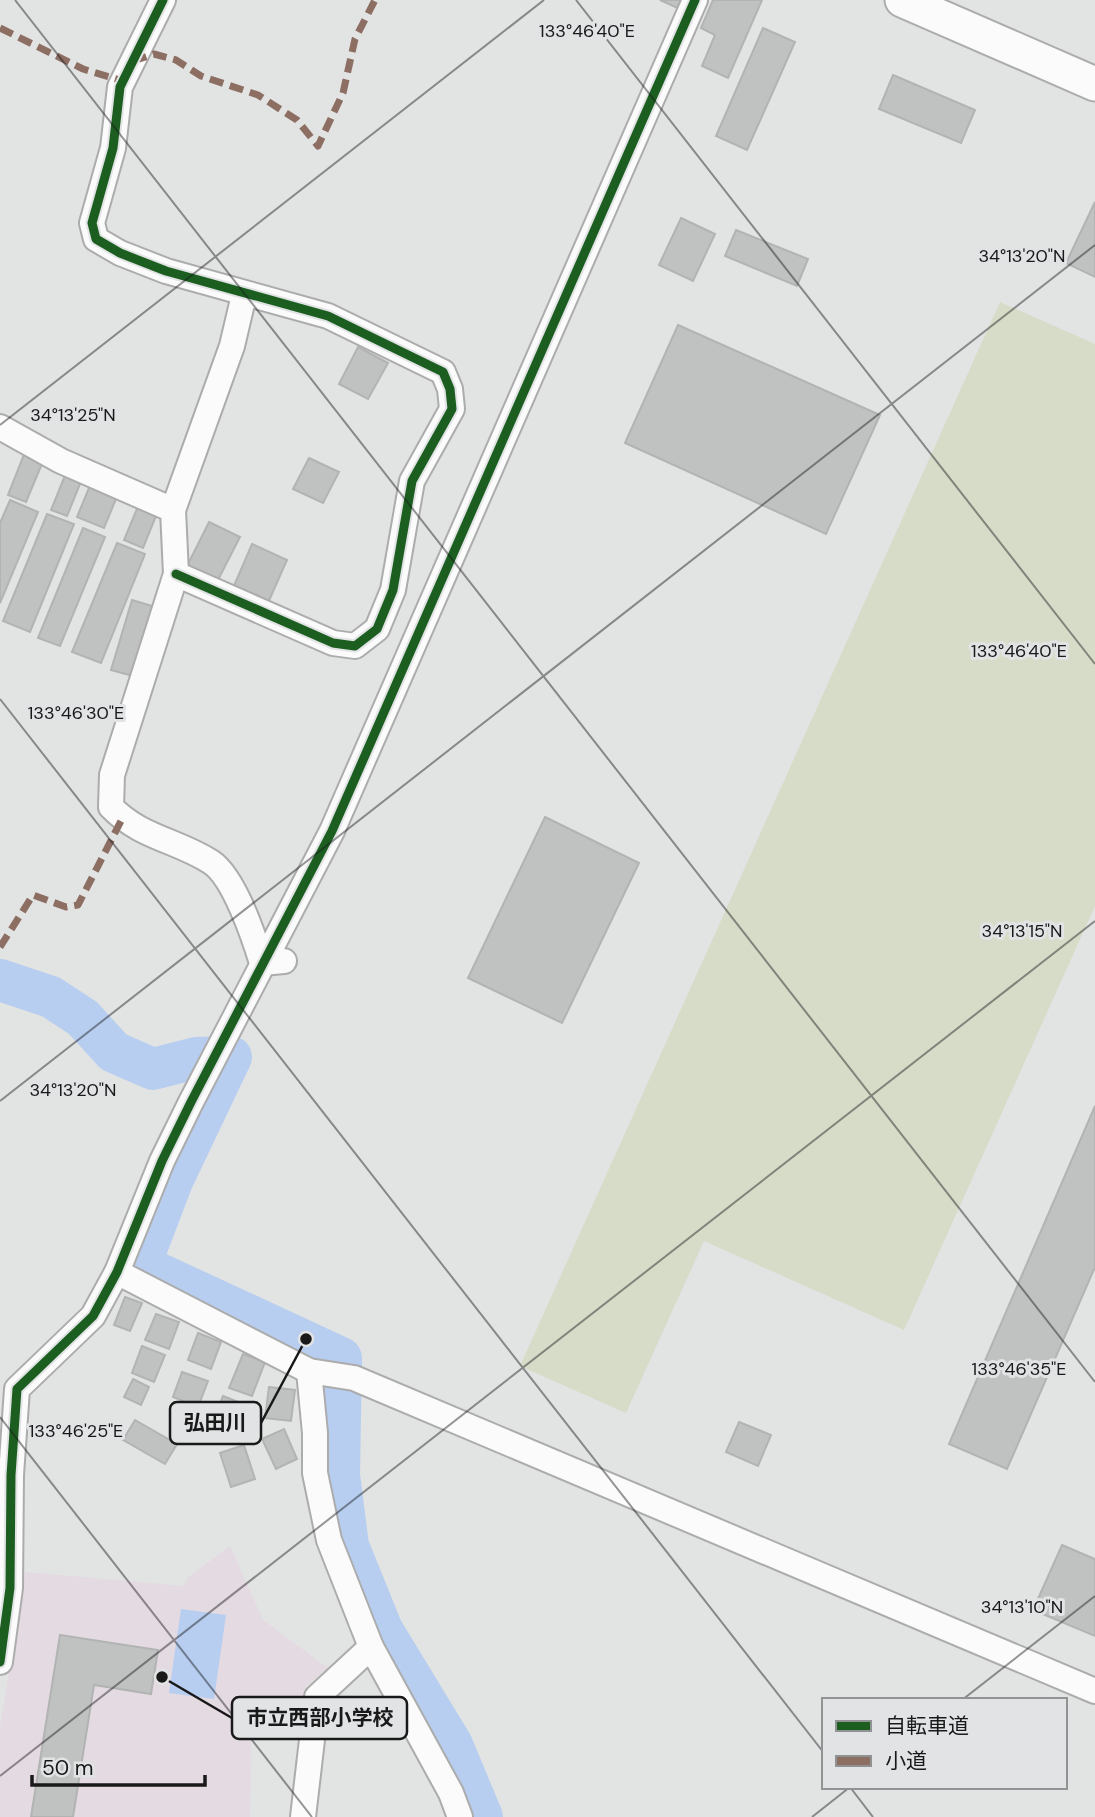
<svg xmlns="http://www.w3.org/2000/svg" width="1095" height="1817" font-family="'DM Sans','Noto Sans JP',sans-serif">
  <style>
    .education { fill: #e4dae2 }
    .green { fill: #d6dcc8 }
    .water { fill: #b7cef0 }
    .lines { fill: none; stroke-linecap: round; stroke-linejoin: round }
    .river { stroke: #b7cef0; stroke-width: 42 }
    .building { fill: #c0c1c1; stroke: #b2b3b3; stroke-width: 2 }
    .street-casing { stroke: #acacac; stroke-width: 28 }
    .secondary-casing { stroke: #acacac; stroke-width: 37 }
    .street { stroke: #fbfbfb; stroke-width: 24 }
    .secondary { stroke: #fbfbfb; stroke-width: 33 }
    .quiet { stroke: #8d6e63; stroke-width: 7; stroke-dasharray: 14 7; stroke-linecap: butt }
    .cycleway-casing { stroke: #e1e3e4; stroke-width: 13 }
    .cycleway { stroke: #1b5e20; stroke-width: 9 }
    .ticks { fill: none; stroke: #19191a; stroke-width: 2; stroke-opacity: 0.45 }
    .ticks-label { font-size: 18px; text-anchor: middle; fill: #19191a; stroke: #e1e3e4; stroke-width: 6; stroke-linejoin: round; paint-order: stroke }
    .leader { fill: none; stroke: #19191a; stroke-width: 2.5 }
    .callout-dot { fill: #19191a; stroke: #e1e3e4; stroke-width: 2.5 }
    .callout { fill: #e1e3e4; stroke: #19191a; stroke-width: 2.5 }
    .callout-label { font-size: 21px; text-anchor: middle; font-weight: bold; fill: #19191a }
  </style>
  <rect width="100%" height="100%" fill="#e2e3e3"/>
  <polygon class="education" points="230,1546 263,1620 328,1668 306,1686 299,1732 251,1724 250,1817 0,1817 0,1728 25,1572 184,1586 187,1578"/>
  <polygon class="green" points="1000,302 1095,344 1095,906 904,1330 704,1241 626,1413 520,1366"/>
  <polygon class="water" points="181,1609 226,1615 214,1699 169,1693"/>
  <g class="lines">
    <polyline class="river" points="0,980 51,997 83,1018 114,1052 153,1069 196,1058 231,1057 172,1181 140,1265 341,1358 339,1475 348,1546 382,1630 452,1745 482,1817"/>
  </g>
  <g class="building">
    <polygon points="660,0 686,0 682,10"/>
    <polygon points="713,0 762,0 728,78 702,66 715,35 701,28"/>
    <polygon points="763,28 795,42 747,150 716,136"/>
    <polygon points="893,75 975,110 961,143 879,109"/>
    <polygon points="1095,202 1095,277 1066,263"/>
    <polygon points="681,218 715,234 693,281 659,265"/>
    <polygon points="736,230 808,259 797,286 725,256"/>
    <polygon points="678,325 880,415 826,534 625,443"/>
    <polygon points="358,347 388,363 368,399 339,384"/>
    <polygon points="25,452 44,459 26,502 8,495"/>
    <polygon points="309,458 339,472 323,503 293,489"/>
    <polygon points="66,473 82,479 67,516 51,510"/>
    <polygon points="91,483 118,494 104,528 77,517"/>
    <polygon points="10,500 38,512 0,603 0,523"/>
    <polygon points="139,504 158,511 143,548 124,540"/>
    <polygon points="47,514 74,524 30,632 3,621"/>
    <polygon points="209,522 240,537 218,580 187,566"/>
    <polygon points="83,528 105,537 60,646 38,638"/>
    <polygon points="117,543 145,554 101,663 72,652"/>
    <polygon points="252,544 287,560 268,603 233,588"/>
    <polygon points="132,600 155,607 133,676 111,670"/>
    <polygon points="545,817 639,863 562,1023 468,978"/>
    <polygon points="1095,1106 1095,1267 1007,1469 949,1444"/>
    <polygon points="125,1297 142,1303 130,1331 114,1325"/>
    <polygon points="156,1314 179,1322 169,1349 145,1340"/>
    <polygon points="198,1333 221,1342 211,1369 188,1360"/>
    <polygon points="142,1346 165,1355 154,1382 132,1373"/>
    <polygon points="243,1354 265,1362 252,1396 229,1388"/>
    <polygon points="182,1372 208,1381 198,1407 173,1397"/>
    <polygon points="133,1379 149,1387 141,1405 124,1397"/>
    <polygon points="269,1387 295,1390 291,1421 265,1418"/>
    <polygon points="223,1396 246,1405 233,1437 210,1429"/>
    <polygon points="135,1420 177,1444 165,1464 123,1440"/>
    <polygon points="739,1422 771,1435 758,1466 726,1452"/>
    <polygon points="284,1429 297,1459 276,1469 262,1439"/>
    <polygon points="244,1445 255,1479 231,1487 220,1453"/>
    <polygon points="1062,1545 1095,1559 1095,1636 1033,1610"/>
    <polygon points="60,1635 158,1650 151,1694 94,1685 73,1817 31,1817"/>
  </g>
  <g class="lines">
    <defs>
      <g id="street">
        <polyline points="163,0 120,87 113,148 92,223 96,239 120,253 166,271 328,316 443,372 450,389 452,409 412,481 393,590 377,629 355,646 333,643 176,574"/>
        <path d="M0,427l61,34 112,49 3,64 -64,201 -1,32c30,31 66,33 100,55 23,15 43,75 51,101l22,-2"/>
        <polyline points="173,510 232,346 244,295"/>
        <polyline points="117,1272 309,1371 354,1378 1095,1691"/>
        <polyline points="309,1371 315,1433 315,1473 329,1540 371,1647 451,1793 460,1817"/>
        <polyline points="0,1662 10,1588 11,1475 17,1389 93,1316 117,1272 162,1161 191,1102 332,831 695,0"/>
        <polyline points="303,1817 317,1697 371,1647"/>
      </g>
      <polyline id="secondary" points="902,0 1095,84"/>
    </defs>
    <use href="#street" class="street-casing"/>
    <use href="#secondary" class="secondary-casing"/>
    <use href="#street" class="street"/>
    <use href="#secondary" class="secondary"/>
    <g class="quiet">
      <polyline points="0,28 83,69 123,81"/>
      <polyline points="133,61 154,54 176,60 201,76 258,95 297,120 318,146 343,93 355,39 375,0"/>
      <polyline points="0,947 33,895 66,907 78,905 122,819"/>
    </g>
    <defs>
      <g id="cycleway">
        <polyline points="163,0 120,87 113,148 92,223 96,239 120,253 166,271 328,316 443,372 450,389 452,409 412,481 393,590 377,629 355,646 333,643 176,574"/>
        <polyline points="0,1662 10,1588 11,1475 17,1389 93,1316 117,1272 162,1161 191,1102 332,831 695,0"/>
      </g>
    </defs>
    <use href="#cycleway" class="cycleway-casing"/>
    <use href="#cycleway" class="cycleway"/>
  </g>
  <path class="ticks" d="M15,0l1080,1382M576,0l519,664M0,425l544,-425M0,699l824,1054M0,1101l1095,-856M0,1417l312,400M962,1700l133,-104M0,1776l1095,-855M850,1787l23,30M812,1817l38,-30"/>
  <g class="ticks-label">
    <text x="587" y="37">133°46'40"E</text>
    <text x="1022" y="262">34°13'20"N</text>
    <text x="73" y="421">34°13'25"N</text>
    <text x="1019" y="657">133°46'40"E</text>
    <text x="76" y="719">133°46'30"E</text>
    <text x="1022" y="937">34°13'15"N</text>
    <text x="73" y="1096">34°13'20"N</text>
    <text x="1019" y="1375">133°46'35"E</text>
    <text x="76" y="1437">133°46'25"E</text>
    <text x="1022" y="1613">34°13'10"N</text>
  </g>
  <path class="leader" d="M306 1339L261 1423M162 1677L232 1718"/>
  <g class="callout-dot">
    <circle cx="306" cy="1339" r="7"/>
    <circle cx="162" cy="1677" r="7"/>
  </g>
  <g class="callout">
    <rect x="170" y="1402" width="91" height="42" rx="7"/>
    <rect x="232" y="1697" width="175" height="42" rx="7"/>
  </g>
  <g class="callout-label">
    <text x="215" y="1430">弘田川</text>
    <text x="320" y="1725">市立西部小学校</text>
  </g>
  <rect x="822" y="1698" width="245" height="91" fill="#e1e3e4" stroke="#919293" stroke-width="2"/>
  <rect x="836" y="1721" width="35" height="10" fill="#1b5e20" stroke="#919293" stroke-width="2"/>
  <text x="885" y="1733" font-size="21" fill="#19191a">自転車道</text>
  <rect x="836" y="1756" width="35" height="10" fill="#8d6e63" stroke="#919293" stroke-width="2"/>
  <text x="885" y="1768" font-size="21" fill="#19191a">小道</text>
  <path d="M32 1775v10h173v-10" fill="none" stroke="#19191a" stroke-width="3.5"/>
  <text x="42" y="1775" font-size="21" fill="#19191a" stroke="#e1e3e4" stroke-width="5" paint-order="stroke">50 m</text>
</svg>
